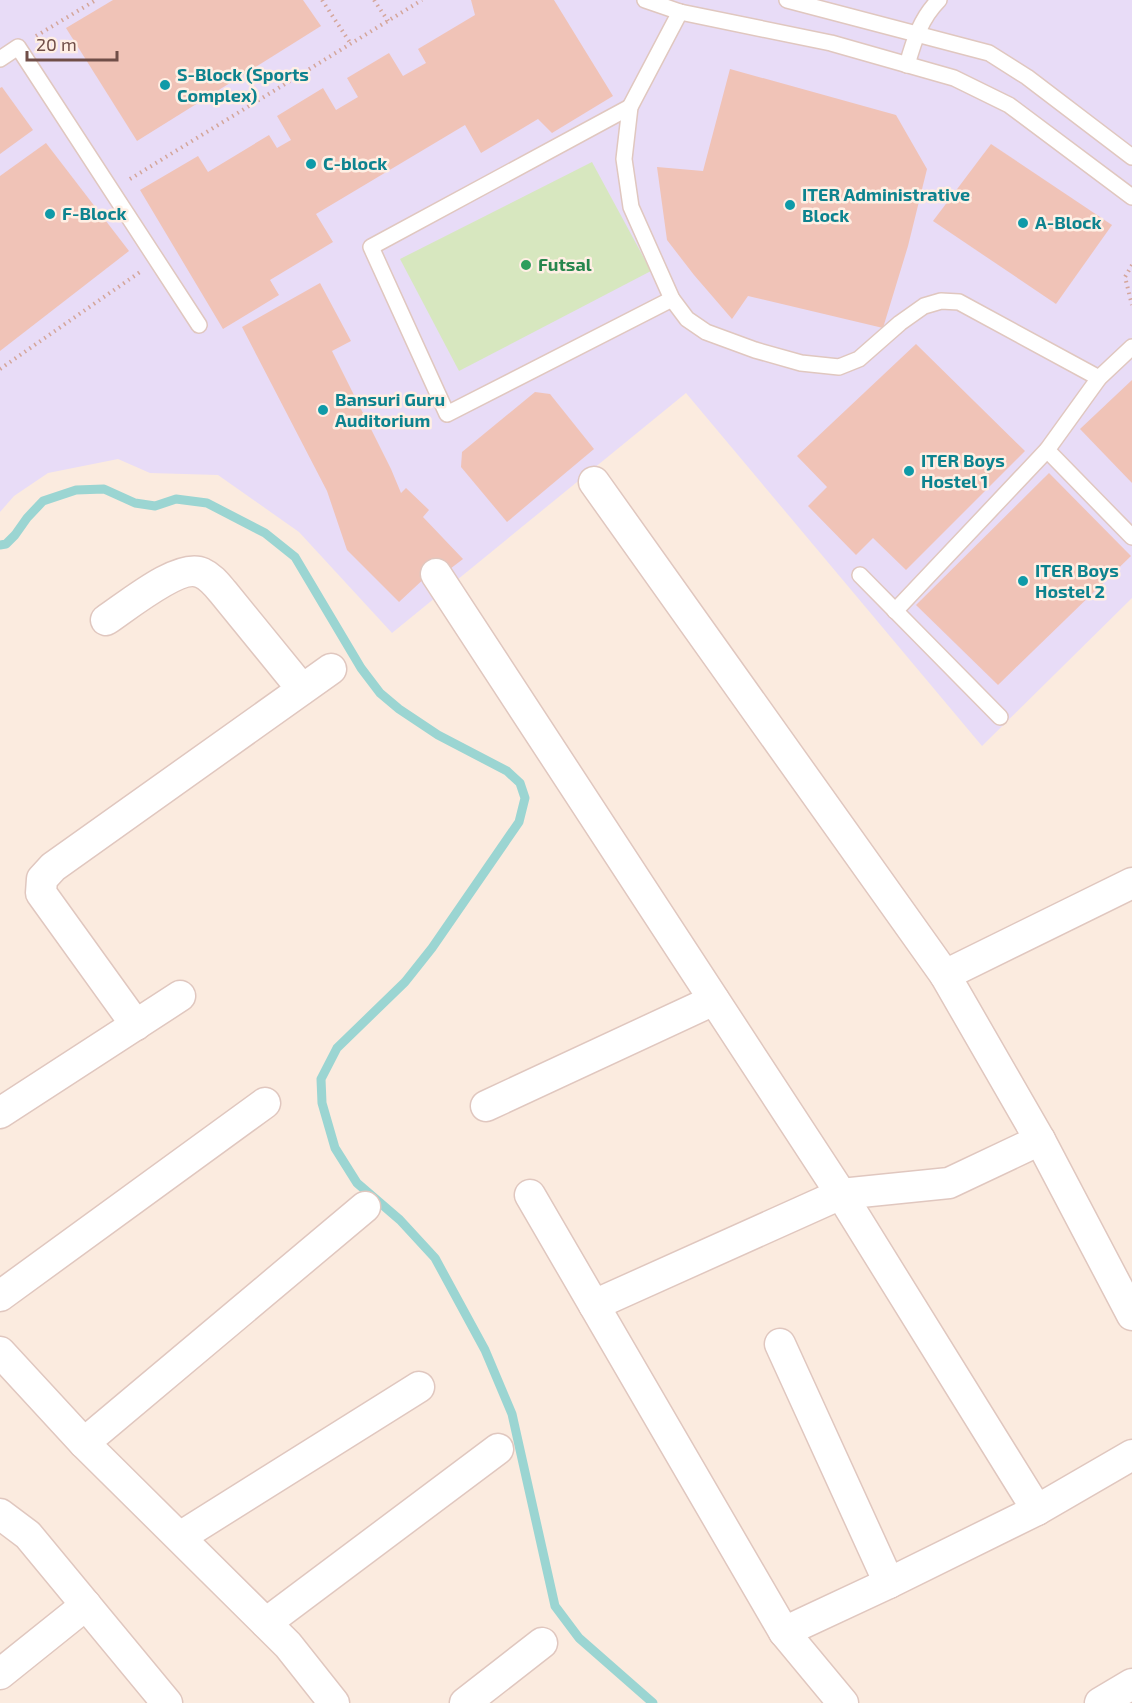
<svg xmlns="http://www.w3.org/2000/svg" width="1132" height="1703" font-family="'Exo 2',sans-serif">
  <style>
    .education { fill: #e8dcf7 }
    .green { fill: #d7e7bf }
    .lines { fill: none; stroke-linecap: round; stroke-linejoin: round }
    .stream { stroke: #9bd5d2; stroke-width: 9 }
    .building { fill: #f0c3b7 }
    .lane-casing { stroke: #e0c7bf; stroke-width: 18 }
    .street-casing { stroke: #e0c7bf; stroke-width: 33 }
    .path { stroke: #d4a69b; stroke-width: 4; stroke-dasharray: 1.5 4.5; stroke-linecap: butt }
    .lane { stroke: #fff; stroke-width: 15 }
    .street { stroke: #fff; stroke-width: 30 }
    .culture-dot { fill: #0f9aa8; stroke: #ffefe4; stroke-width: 2 }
    .leisure-dot { fill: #2e9e5b; stroke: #ffefe4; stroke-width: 2 }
    .labels { text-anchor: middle; stroke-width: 5; stroke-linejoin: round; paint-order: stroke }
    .culture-label { font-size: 18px; font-weight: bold; fill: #0d838f; stroke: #ffefe4; text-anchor: start }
    .leisure-label { font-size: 18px; font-weight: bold; fill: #27864d; stroke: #ffefe4; text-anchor: start }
  </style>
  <rect width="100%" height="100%" fill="#fbebdf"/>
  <polygon class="education" points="0,0 1132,0 1132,598 982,746 686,393 392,633 299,532 218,475 150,473 118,459 48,473 14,496 0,512"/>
  <polygon class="green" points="592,162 651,271 459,371 400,259"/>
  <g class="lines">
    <polyline class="stream" points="0,545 6,544 15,535 27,518 43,501 76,490 104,489 135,503 155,506 176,499 207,503 265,533 295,557 361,668 380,693 399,709 438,735 507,771 520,783 525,798 519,822 432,948 405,982 337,1048 321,1079 322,1103 335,1148 357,1183 400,1220 435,1258 485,1350 512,1414 555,1606 579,1638 653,1703"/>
  </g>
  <g class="building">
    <polygon points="113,0 303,0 321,26 137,141 66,28"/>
    <polygon points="471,0 554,0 613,96 552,133 538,119 481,153 465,125 316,214 333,242 270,280 279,295 223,329 140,190 198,156 208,172 269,135 277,148 291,140 277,116 323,88 336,110 358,97 347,78 389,53 403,76 426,63 418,49 475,15"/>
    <polygon points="730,69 896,115 927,169 908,246 883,328 748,296 732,319 694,275 667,240 657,167 703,171"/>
    <polygon points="2,87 33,130 0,154 0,88"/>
    <polygon points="46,143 129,251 0,351 0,176"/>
    <polygon points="991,144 1112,225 1056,304 933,221"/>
    <polygon points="320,283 351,341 332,351 391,469 401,493 406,488 429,510 423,517 463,559 433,582 428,575 399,602 347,550 327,491 242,327"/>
    <polygon points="916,344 1025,451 906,570 873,538 856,555 808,506 827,487 797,456"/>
    <polygon points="1132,380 1132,483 1080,429"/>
    <polygon points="535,392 550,394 594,449 507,522 461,467 462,452"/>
    <polygon points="1049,473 1131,556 998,685 916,605"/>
  </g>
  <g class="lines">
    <defs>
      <g id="lane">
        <polyline points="645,0 680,12 831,43 954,78 1009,105 1132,197"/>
        <polyline points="787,0 989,53 1027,77 1132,157"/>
        <polyline points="680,12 630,107 624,159 631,207 672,299 687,319 706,332 755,350 801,363 839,367 859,359 900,323 924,306 941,301 959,302 1099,378"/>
        <polyline points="0,59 18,47 199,325"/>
        <path d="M907,65c7,-25 14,-47 32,-65"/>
        <polyline points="630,107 371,247 447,414 672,299"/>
        <polyline points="1047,450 1132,537"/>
        <polyline points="860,575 1000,717"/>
        <polyline points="895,611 1047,450 1099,378 1132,347"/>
      </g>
      <g id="street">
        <polyline points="594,482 945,975 1132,883"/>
        <polyline points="436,574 841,1194 1037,1510 889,1583 784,1632"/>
        <path d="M106,620c20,-13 74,-58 96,-47 9,4 15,12 21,19l79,97"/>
        <polyline points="945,975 1040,1140"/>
        <polyline points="136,1025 41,893 42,879 53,867 331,669"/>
        <polyline points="486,1106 714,1000"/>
        <polyline points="0,1113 180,996"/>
        <polyline points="530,1195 784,1632 843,1703"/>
        <polyline points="0,1296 265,1103"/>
        <polyline points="594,1305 841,1194 949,1183 1040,1140 1132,1315"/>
        <polyline points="780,1344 889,1583"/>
        <polyline points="0,1352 84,1443"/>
        <polyline points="1037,1510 1132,1455"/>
        <polyline points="0,1514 28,1535 167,1703"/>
        <polyline points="180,1537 419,1387"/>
        <polyline points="266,1623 498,1449"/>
        <polyline points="0,1674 86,1605"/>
        <polyline points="334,1703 288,1645 84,1443 365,1207"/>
        <polyline points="465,1703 542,1643"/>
        <polyline points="1100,1703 1132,1684"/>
      </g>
    </defs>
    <use href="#lane" class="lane-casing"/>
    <use href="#street" class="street-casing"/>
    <g class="path">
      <polyline points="322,0 351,44"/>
      <polyline points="374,0 388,21"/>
      <polyline points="36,36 96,0"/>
      <polyline points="130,179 422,0"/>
      <polyline points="1132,265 1125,277 1132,305"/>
      <polyline points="0,369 140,272"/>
    </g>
    <use href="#lane" class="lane"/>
    <use href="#street" class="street"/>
  </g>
  <g class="culture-dot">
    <circle cx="165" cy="85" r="6"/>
    <circle cx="311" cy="164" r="6"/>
    <circle cx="790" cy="205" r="6"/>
    <circle cx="50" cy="214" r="6"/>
    <circle cx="1023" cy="223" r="6"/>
    <circle cx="323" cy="410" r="6"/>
    <circle cx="909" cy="471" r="6"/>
    <circle cx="1023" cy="581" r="6"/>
  </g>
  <circle class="leisure-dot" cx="526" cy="265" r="6"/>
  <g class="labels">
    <g class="culture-label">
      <text x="177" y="81">S-Block (Sports<tspan x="177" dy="21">Complex)</tspan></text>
      <text x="323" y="170">C-block</text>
      <text x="802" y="201">ITER Administrative<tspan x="802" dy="21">Block</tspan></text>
      <text x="62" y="220">F-Block</text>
      <text x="1035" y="229">A-Block</text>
      <text x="335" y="406">Bansuri Guru<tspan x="335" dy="21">Auditorium</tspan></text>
      <text x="921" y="467">ITER Boys<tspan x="921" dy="21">Hostel 1</tspan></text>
      <text x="1035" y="577">ITER Boys<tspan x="1035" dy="21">Hostel 2</tspan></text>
    </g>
    <g class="leisure-label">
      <text x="538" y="271">Futsal</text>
    </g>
  </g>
  <path d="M27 51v9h90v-9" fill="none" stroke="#704e48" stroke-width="3"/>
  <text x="36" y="51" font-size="18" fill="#704e48" stroke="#ffefe4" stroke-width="4.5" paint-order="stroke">20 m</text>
</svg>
